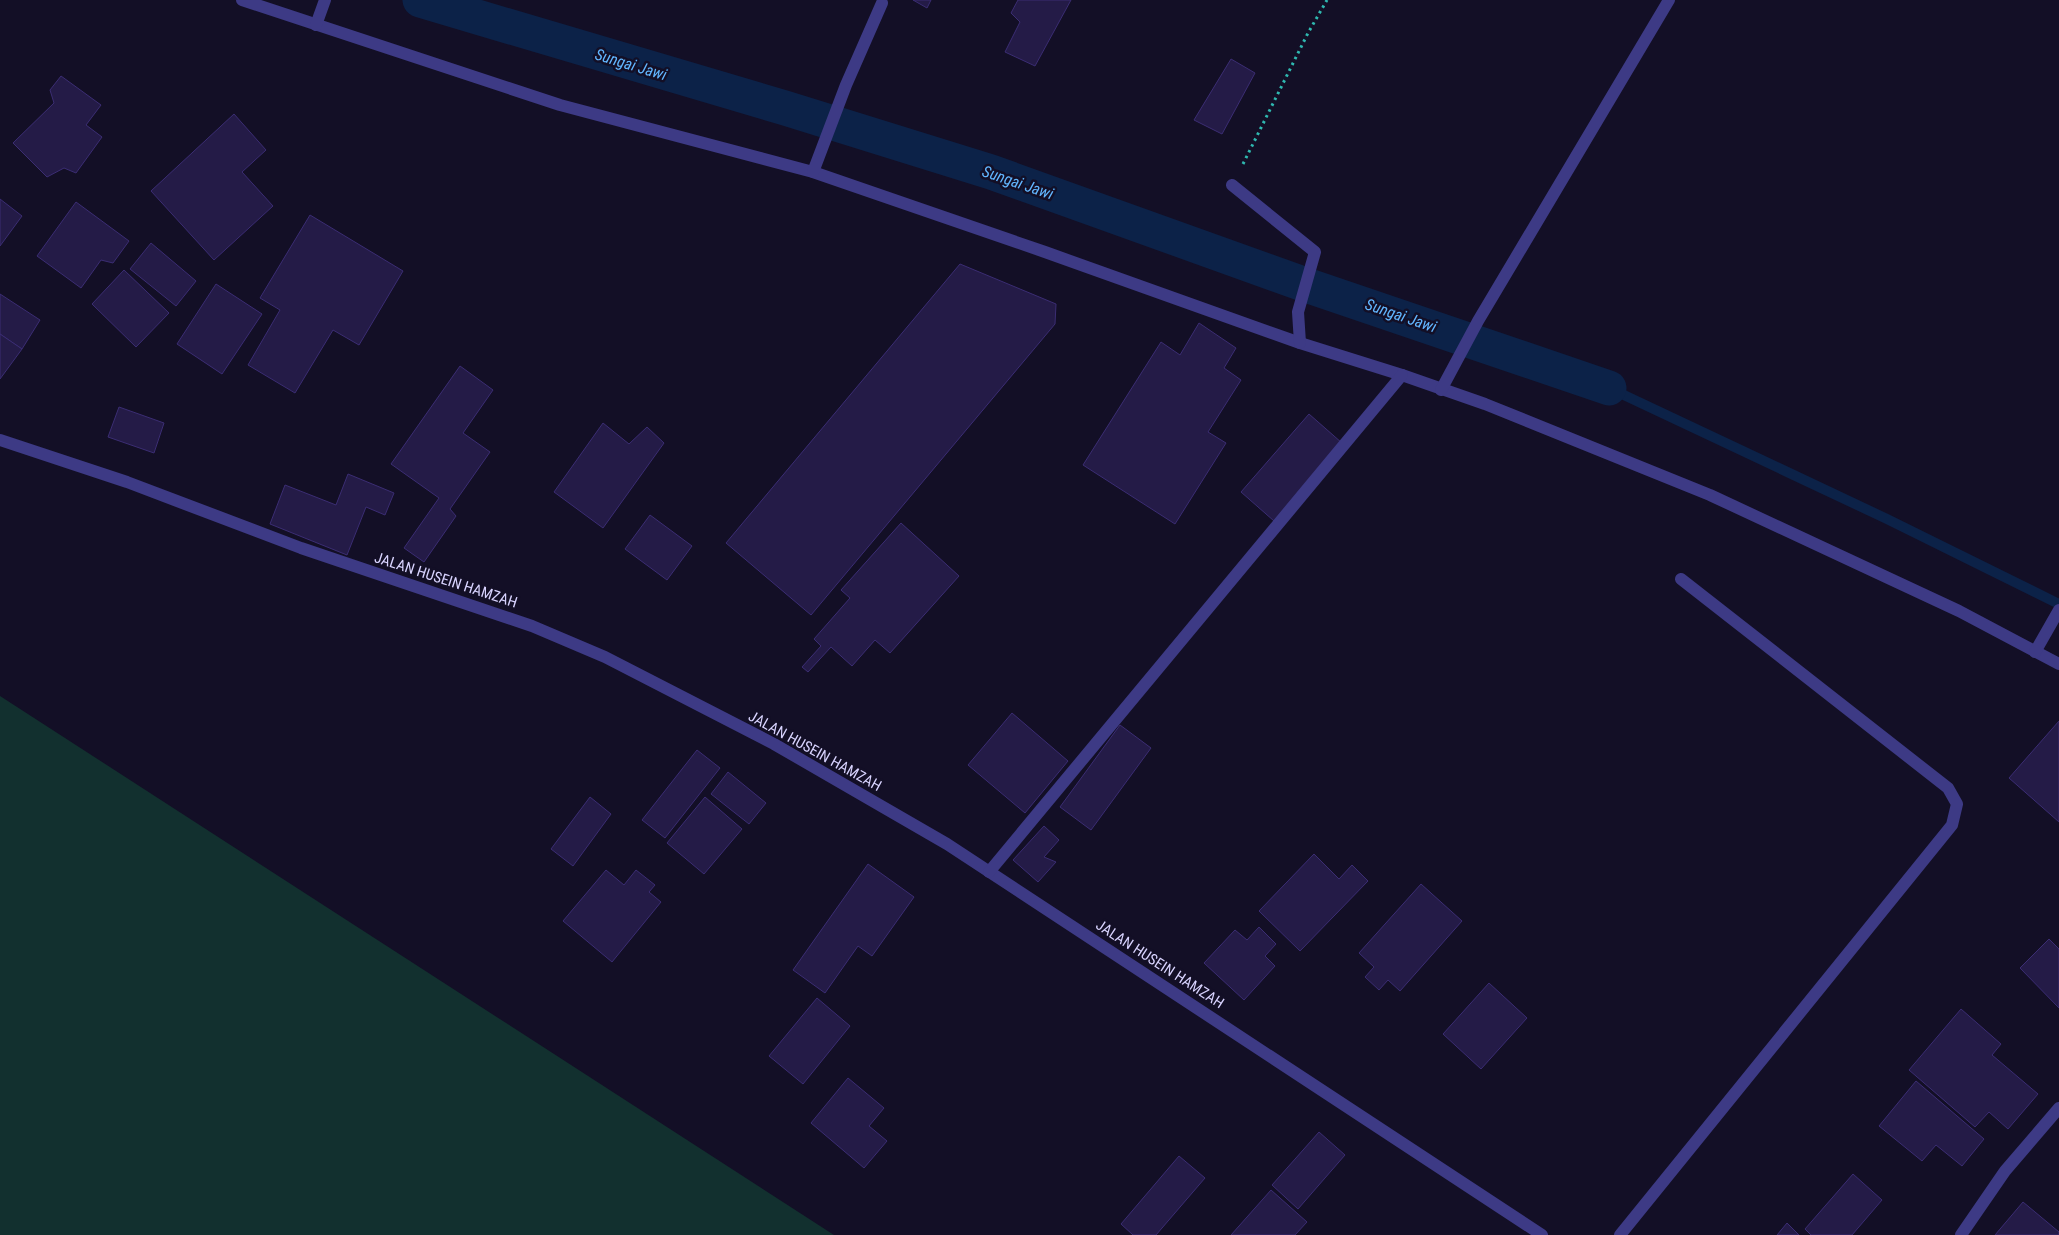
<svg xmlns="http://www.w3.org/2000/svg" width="2059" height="1235" font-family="'Roboto Condensed',sans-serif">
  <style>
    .green { fill: #12302f }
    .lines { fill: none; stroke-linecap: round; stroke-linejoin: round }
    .stream { stroke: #0c2248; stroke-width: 10 }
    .canal { stroke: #0c2248; stroke-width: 35 }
    .building { fill: #241b47; stroke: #3b2d73 }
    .path { stroke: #2fb8b0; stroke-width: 3; stroke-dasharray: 2.5 4; stroke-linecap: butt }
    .minor { stroke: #3d3a85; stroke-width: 12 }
    .labels { text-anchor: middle; stroke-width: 5; stroke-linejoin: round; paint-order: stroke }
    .street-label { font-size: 15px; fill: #d9d4ff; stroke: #130f26 }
    .water-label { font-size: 16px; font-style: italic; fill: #62b6ff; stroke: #130f26 }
  </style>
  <rect width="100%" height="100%" fill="#130f26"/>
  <polygon class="green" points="0,696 834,1235 0,1235"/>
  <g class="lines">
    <polyline class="stream" points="1609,388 1887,519 2059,604"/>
    <polyline class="canal" points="420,0 785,108 991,172 1306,285 1609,388"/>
  </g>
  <g class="building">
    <polygon points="913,0 931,0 927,8"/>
    <polygon points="1018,0 1071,0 1035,66 1005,52 1020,22 1011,13"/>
    <polygon points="1231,59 1255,73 1222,134 1194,120"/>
    <polygon points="61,76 101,105 86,125 102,137 76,173 64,168 47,177 13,143 54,103 50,90"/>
    <polygon points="234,114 266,150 242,172 273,206 214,260 151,191"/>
    <polygon points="0,199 22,216 0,246"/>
    <polygon points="76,202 129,241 113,263 101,260 81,288 37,256"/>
    <polygon points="310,215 403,271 359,345 333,330 295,393 248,365 280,310 260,298"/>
    <polygon points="151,243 196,281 176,306 130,269"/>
    <polygon points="960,264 1056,304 1055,324 811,615 726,543"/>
    <polygon points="124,270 169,313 136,347 92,304"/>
    <polygon points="216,284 262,314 222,374 177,344"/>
    <polygon points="0,294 40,320 22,349 0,334"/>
    <polygon points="1199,323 1236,348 1224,368 1241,380 1208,432 1226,443 1175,524 1083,465 1161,342 1180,355"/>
    <polygon points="0,334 22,349 0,379"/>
    <polygon points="460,366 493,390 463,433 490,452 450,509 456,516 424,562 404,548 439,498 391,464"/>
    <polygon points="119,407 164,423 154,453 108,437"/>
    <polygon points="1309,414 1342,443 1274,521 1241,492"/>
    <polygon points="603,423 629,444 647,427 664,443 603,528 554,492"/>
    <polygon points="348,474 394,493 385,515 366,507 347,555 270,524 285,485 336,505"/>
    <polygon points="650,515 692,546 667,580 625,549"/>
    <polygon points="901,523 959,576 890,653 875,640 852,666 831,647 808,672 802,667 821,646 814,639 850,598 841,590"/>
    <polygon points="1012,713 1068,761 1025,813 968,765"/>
    <polygon points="2059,721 2059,822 2009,778"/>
    <polygon points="1120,725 1151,748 1091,830 1060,807"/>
    <polygon points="697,750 720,768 665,838 642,820"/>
    <polygon points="728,772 766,803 749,824 711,794"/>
    <polygon points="590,797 611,814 573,866 551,849"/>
    <polygon points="705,797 742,829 704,874 667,843"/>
    <polygon points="1044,826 1059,840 1044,857 1056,862 1038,882 1013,860"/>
    <polygon points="1314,854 1339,879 1352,865 1368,881 1300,951 1259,911"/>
    <polygon points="868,864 914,897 872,956 858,946 825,993 793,970"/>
    <polygon points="606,870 624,885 636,870 655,885 649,892 661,902 612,962 563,921"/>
    <polygon points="1421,884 1462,921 1400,991 1388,980 1379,990 1365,977 1374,967 1359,953"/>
    <polygon points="1259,927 1276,944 1265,956 1275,966 1244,1000 1204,963 1235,930 1247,940"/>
    <polygon points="2049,939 2059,949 2059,1008 2020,968"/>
    <polygon points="1489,983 1527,1018 1481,1069 1443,1034"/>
    <polygon points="817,998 850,1026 803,1084 769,1056"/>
    <polygon points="1961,1009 2001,1044 1992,1055 2038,1094 2008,1129 1989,1112 1975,1127 1909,1070"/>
    <polygon points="848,1078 884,1108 869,1126 887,1141 864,1168 811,1123"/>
    <polygon points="1916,1081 1984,1139 1962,1166 1936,1145 1922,1161 1879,1126"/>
    <polygon points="1319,1132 1345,1155 1298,1209 1272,1185"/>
    <polygon points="1179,1156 1205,1178 1156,1235 1133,1235 1121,1224"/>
    <polygon points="1853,1174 1882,1200 1852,1235 1811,1235 1805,1229"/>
    <polygon points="1271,1190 1307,1222 1295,1235 1231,1235"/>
    <polygon points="2023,1202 2059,1232 2059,1235 1995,1235"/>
    <polygon points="1787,1223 1799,1235 1777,1235"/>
  </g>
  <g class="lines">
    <polyline class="path" points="1243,164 1308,33 1327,0"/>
    <g class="minor">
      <polyline points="242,0 560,105 813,172 1045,252 1300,343 1402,375 1485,404 1710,495 1959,611 2059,664"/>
      <polyline points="316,25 325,0"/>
      <polyline points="813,172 846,85 882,3"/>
      <polyline points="1232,185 1315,252 1298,312 1300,343"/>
      <polyline points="1441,390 1478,321 1669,0"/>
      <polyline points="0,440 127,482 301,548 532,626 605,657 774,744 947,844 1542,1235"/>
      <polyline points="2035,652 2059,610"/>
      <polyline points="989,872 1402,375"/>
      <polyline points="1620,1235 1952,825 1957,804 1948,788 1681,579"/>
      <polyline points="1961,1235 2005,1171 2059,1108"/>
    </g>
  </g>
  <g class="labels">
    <g class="street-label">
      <text transform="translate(446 580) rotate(18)" y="5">JALAN HUSEIN HAMZAH</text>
      <text transform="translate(815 751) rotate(29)" y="5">JALAN HUSEIN HAMZAH</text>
      <text transform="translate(1160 964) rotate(33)" y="5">JALAN HUSEIN HAMZAH</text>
    </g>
    <g class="water-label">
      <text transform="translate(631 64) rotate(17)" y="6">Sungai Jawi</text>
      <text transform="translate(1018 182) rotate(19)" y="6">Sungai Jawi</text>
      <text transform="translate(1401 315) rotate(19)" y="6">Sungai Jawi</text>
    </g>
  </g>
</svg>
